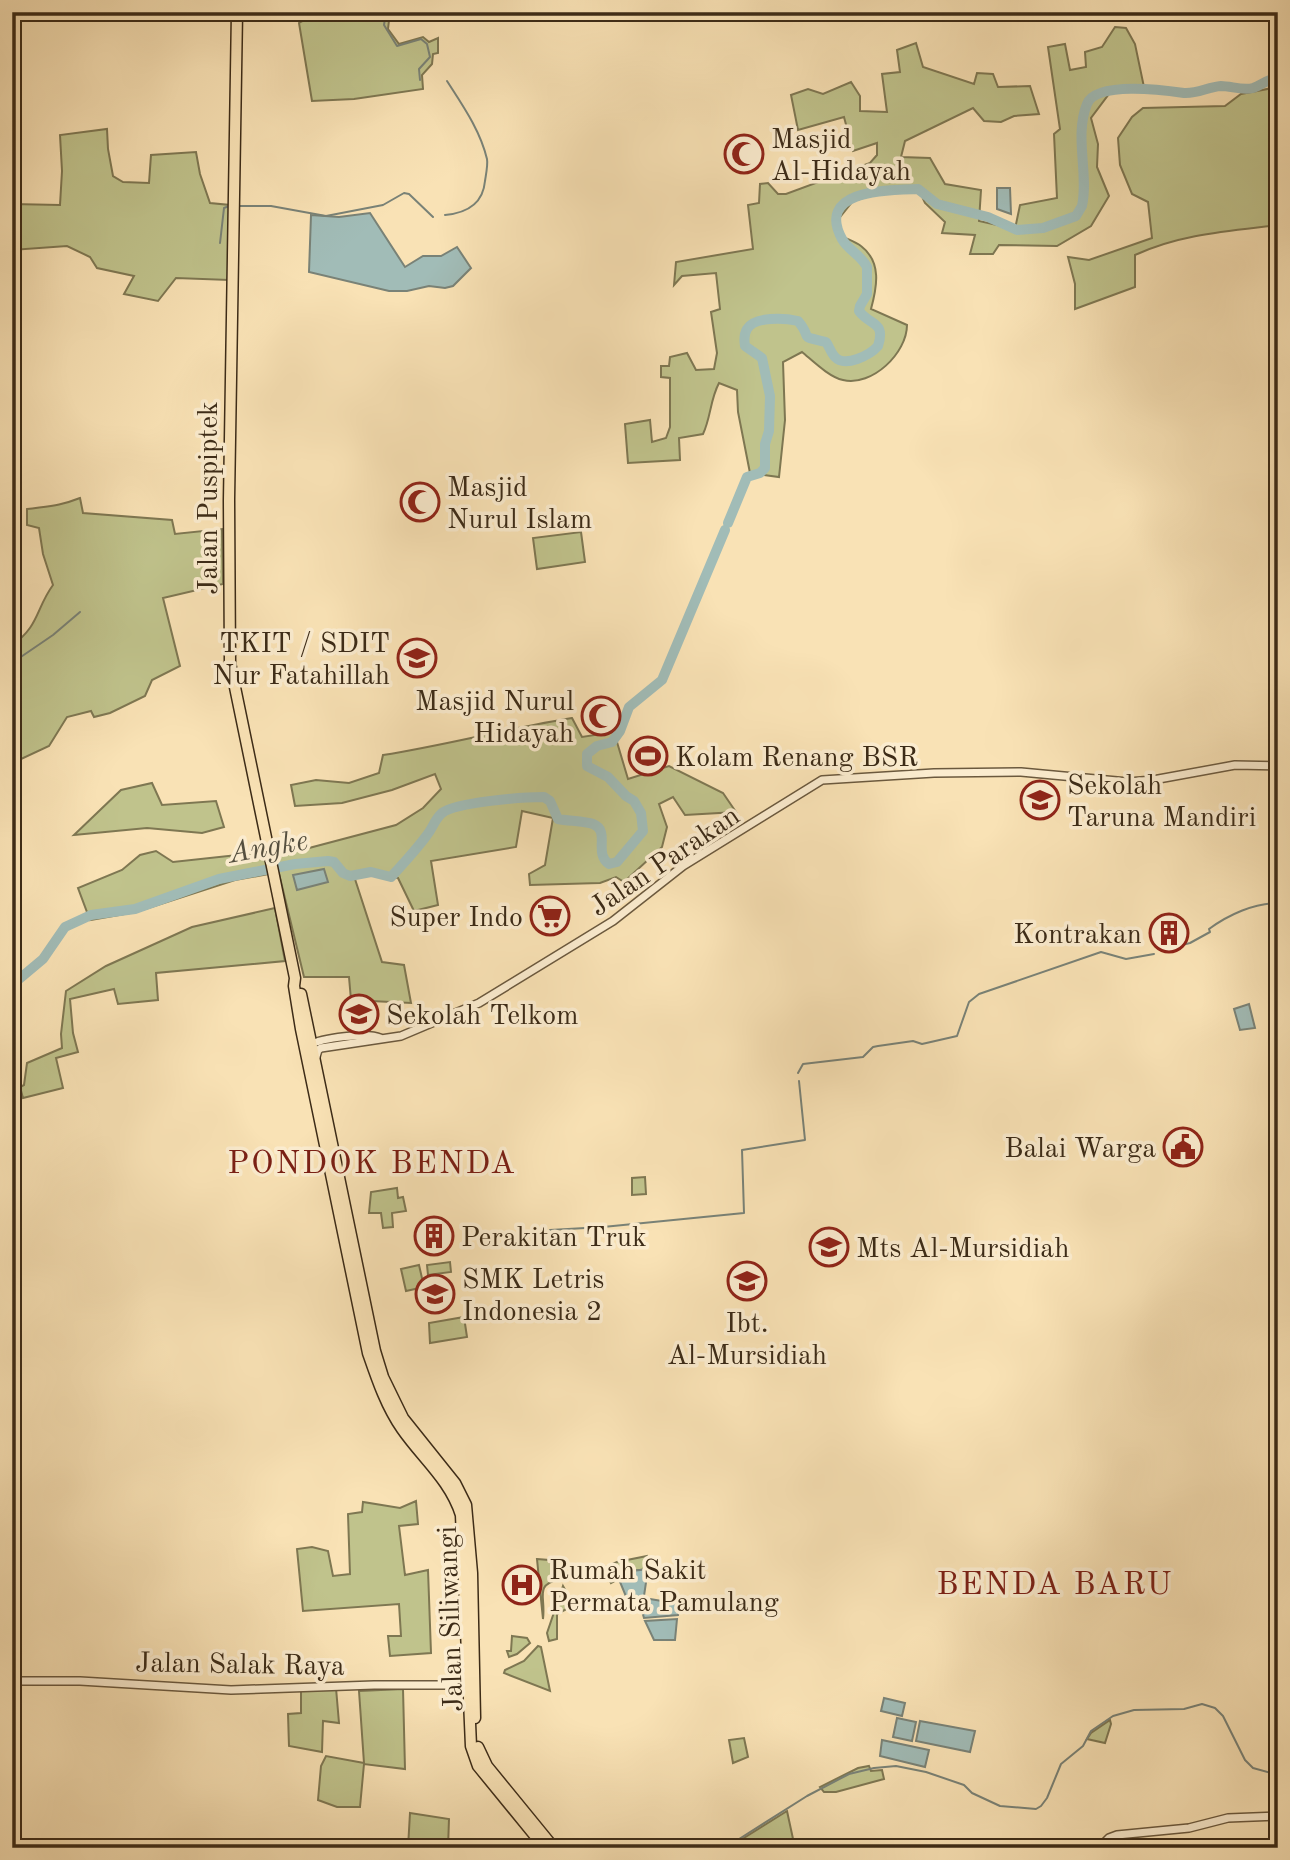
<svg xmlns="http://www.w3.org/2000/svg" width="1290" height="1860" font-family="'Old Standard TT',serif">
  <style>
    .green { fill: #c0c38c; stroke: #7e7752; stroke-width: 2 }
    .water { fill: #a1bcb7; stroke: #798277; stroke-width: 2 }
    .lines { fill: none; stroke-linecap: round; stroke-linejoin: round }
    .stream { stroke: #798277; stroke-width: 2 }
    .river { stroke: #a1bcb7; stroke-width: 10 }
    .tertiary-casing { stroke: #6b593e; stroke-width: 10 }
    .primary-casing { stroke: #3c2b17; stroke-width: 13 }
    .tertiary { stroke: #fbeccf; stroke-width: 7 }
    .primary { stroke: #f9e2b5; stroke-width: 10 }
    .labels { text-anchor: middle; stroke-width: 7; stroke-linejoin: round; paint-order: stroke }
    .poi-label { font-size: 28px; fill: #3c2b17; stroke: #fbeccf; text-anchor: start }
    .street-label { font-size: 28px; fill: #3c2b17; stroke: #fbeccf }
    .water-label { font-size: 30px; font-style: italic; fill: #554f3f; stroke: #fbeccf }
    .quarter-label { font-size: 32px; letter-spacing: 2px; fill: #7a1f14; stroke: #fbeccf }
  </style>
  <rect width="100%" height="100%" fill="#f9e2b5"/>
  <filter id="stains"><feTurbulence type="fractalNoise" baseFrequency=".00286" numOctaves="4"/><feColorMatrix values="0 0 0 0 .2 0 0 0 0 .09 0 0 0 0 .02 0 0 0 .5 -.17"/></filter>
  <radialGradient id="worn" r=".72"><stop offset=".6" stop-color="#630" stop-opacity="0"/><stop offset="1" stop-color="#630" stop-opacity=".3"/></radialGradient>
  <g class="green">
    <polygon points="309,12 390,12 388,29 399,44 423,37 429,42 438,38 438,53 433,54 432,64 422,75 423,89 354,99 312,101 299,23 308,18"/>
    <path d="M1115,27l11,1 9,16 9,43 -32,3 -21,28 7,26 -1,23 12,29 -18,30 -34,20 -58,-1 -6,9h-23l5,-19 -33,-2 3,-11 -20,-19 -6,-13 -25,-1 -41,12 -16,20 4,15c6,3 15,6 20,10 21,16 16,41 10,63l36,16c0,28 -35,62 -64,55 -14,-3 -30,-19 -41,-28l-19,10 2,58 -6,57 -29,-4 -12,-61 -1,-22 -18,-7c-9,17 -8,34 -16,51l-24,4 1,22 -52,3 -3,-39 25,-4 2,22 14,-4 4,-11v-49l-9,-1v-11h8l1,-9 17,-4 9,17 18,-1 3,-16 -6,-41 9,-3 -4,-36 -34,3 -8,9 2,-23 77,-13 -5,-44 11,-2 1,-19 8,-1 10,11h8l84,-31 7,-8v-12l-24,8 -9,-34 -46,13 -7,-35 17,-6 15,5 28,-12 9,14v15l27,1 -5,-38 18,-2 -3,-22 19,-7 7,24 51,17 3,-11 16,1 5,13 32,-1 9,28 -25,2 -13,6 -17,-1 -11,-13 -68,33 -4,16 29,1 15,26 36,6 -2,31 36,8 5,-24 37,-7 -3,-64 6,-5 -12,-82 17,-3 5,26 16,-3 -1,-15 17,-5z"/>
    <path d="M1278,87v138c-49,6 -98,9 -143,30v32l-60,22v-25l-7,-27 21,3 63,-22 -4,-36 -16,-8 -12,-29 -2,-27 14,-21 11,-9 82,-2 16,-12z"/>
    <polygon points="107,129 108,149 113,176 123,182 149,183 151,155 196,152 200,174 210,203 230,205 229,280 176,278 158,301 124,294 134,276 97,268 90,257 67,246 12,250 12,204 60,205 62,171 60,135"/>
    <path d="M80,498l3,15 89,7 3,14 47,-5 1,55 -60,14 17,68 -28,14 -7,16 -35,17 -16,4 -3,-6 -24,6 -18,29 -30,14 -7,-10v-105c27,-18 24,-37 41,-60l-10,-31 -4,-26 -12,-3v-16c21,-3 33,-3 53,-11z"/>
    <polygon points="581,532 585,562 537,569 533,538"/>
    <path d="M572,718l10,19 32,-5 14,47 41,-13 54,27 13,19 -51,3 -12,-18 -14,7 8,23 -5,20 -38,35 -8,-5 -16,6 -70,2 -1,-11 16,-9 8,-47 -31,-7 -6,36 -85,14 7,44 -24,6 -16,-33c-15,-2 -29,-6 -44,-2l28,86 22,3 7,38 -60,-3 -2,-23h-45l-29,-120 121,-32 27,-17 18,-19 -6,-15 -43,16 -50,13 -47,3 -4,-21 25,-5 33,3 30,-10 4,-18c64,-10 126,-27 189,-37z"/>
    <polygon points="152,783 162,805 216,801 224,827 202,833 147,828 74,835 121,790"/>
    <polygon points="156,851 173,862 265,852 269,874 235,880 136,912 90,920 78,888 122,870 140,855"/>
    <polygon points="275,908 285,961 156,973 158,1000 118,1004 114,989 70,999 73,1033 78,1052 56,1058 63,1088 23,1098 20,1087 24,1085 27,1063 62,1048 61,1034 66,991 106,966 192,927"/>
    <polygon points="645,1177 646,1194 632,1195 632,1178"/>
    <polygon points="397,1188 398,1198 403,1197 406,1211 392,1213 393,1227 383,1228 381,1213 369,1213 371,1192"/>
    <polygon points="450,1262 451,1272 428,1275 427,1265"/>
    <polygon points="419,1265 424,1287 406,1291 401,1269"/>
    <polygon points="464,1317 467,1337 430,1343 429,1323"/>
    <polygon points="416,1501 418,1524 399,1526 405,1575 428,1570 431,1653 390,1656 388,1636 401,1636 399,1604 303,1611 297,1549 312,1547 328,1551 333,1576 350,1574 348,1514 362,1512 363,1502 400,1508"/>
    <polygon points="647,1556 648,1569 632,1571 611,1583 603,1568 617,1562"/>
    <path d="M537,1559l12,1 10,19c-25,7 -13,17 -16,40z"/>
    <polygon points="563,1586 574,1605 557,1614 557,1639 549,1641 547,1633"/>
    <polygon points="512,1636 527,1638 530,1643 517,1654 509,1657 507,1651 511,1651"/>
    <polygon points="538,1646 541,1647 550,1691 504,1673 505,1670 524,1661"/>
    <polygon points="301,1688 336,1688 339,1723 323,1721 322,1752 289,1746 288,1714 301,1713"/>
    <polygon points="403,1689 405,1769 364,1764 360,1807 337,1807 318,1800 321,1766 326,1756 364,1763 359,1691"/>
    <polygon points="1110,1720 1111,1724 1105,1743 1087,1739 1091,1733"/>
    <polygon points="744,1738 748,1757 733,1763 729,1740"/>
    <polygon points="869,1766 871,1771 882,1770 884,1779 836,1792 824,1792 820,1787 858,1768"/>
    <polygon points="787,1811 795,1848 728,1848"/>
    <polygon points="410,1813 449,1819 448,1848 408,1848"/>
    <polygon points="265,1840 312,1848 264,1848"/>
  </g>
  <g class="water">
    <polygon points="997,188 1010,188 1011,214 997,209"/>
    <polygon points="370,213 405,267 423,256 441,256 457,247 471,268 453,286 445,288 429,286 407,291 389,291 309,272 311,215 339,217"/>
    <polygon points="324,869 328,882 297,890 293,875"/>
    <polygon points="1249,1004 1255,1028 1240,1030 1234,1009"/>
    <polygon points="648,1569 644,1596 627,1599 618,1577 632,1571"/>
    <polygon points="650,1599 680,1604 678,1615 644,1618 639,1601"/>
    <polygon points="677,1619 675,1640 654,1640 645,1621"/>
    <polygon points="884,1698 905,1703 902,1716 881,1711"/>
    <polygon points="897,1718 916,1722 912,1741 893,1737"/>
    <polygon points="920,1721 975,1731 970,1752 916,1741"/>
    <polygon points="882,1740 929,1750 925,1767 880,1756"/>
  </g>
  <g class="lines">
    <g class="stream">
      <polyline points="386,12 384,25 397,46 421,39 427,44 430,57 419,69 420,80"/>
      <polyline points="239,206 271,206 326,216 383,205 404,193 409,194 433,217"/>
      <path d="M445,215c22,-2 38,-11 40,-34 1,-7 3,-16 2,-22 -7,-29 -24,-53 -40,-78"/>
      <polyline points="220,243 224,208 229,206"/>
      <polyline points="12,663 53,635 80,612"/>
      <path d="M1162,950l28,-7 20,-11 -1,-3c19,-14 45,-26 69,-26"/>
      <polyline points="798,1073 803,1064 863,1057 873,1047 878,1046 913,1041 922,1044 957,1036 969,1002 979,994 1101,952 1126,959 1154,954"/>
      <polyline points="550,1230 603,1227 744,1213 742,1150 805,1140 799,1081"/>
      <polyline points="725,1848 807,1796 849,1774 874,1768 896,1766 926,1772 964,1785 972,1793 1000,1806 1036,1809 1041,1806 1047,1798 1061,1764 1083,1746 1091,1731 1113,1716 1134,1710 1184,1709 1202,1704 1215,1708 1223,1716 1245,1760 1253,1768 1278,1775"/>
    </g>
    <g class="river">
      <path d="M728,523l19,-46 13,-4 5,-5v-24l4,-13 1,-35 -8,-38 -17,-12c-1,-6 -1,-12 2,-17 8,-13 38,-11 51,-8 16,19 -2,14 28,21 3,4 5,11 9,15 10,11 35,-2 43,-11 8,-25 -8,-20 -19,-35l1,-5 7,-12v-27c-6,-12 -19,-17 -25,-28 -27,-50 47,-49 76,-50l19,15 51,13 29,13 26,-2 33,-12 6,-10c7,-32 -8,-70 5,-102 9,-23 76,-14 97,-11 13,1 24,-6 37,-7 10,0 22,5 32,2 9,-3 15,-10 25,-9"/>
      <path d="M12,985l31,-26 22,-32 26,-12 44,-6 84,-30 76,-15 33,-3 6,1 9,11 7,3 21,-4 20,5c12,-13 25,-27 36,-42 6,-7 7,-15 15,-22 14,-11 82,-16 102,-16l6,4 8,18c10,2 27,2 35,5 18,7 0,29 16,40l8,-2 26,-31 -2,-18 -7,-12 -8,-5 -18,-19 -21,-11v-12l10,-8 15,-4 8,-11 9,-24 33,-27 63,-150"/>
    </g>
    <defs>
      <g id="tertiary">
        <path d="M310,1045c11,-7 58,-13 70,-7"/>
        <polyline points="316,1057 318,1050 321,1048 401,1036 479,1003 613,921 683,866 822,780 934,773 1021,772 1128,782 1153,780 1235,765 1278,766"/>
        <polyline points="12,1681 80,1681 231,1690 374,1685 467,1685"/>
        <polyline points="1099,1848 1109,1838 1117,1835 1189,1828 1228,1818 1278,1816"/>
      </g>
      <g id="primary">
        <path d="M237,12l-8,488 1,163 65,315 -1,8 7,43 67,324c9,26 18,53 34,76 20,29 48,51 59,86l10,231 7,20 67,82"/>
        <polyline points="301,994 375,1351 383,1377 403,1418 455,1483 466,1505 472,1573 475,1718"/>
        <polyline points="478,1747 487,1766 554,1848"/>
      </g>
    </defs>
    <use href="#tertiary" class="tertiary-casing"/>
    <use href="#primary" class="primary-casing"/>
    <use href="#tertiary" class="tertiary"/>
    <use href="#primary" class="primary"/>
  </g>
  <defs>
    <symbol id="mosque-ring" viewBox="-11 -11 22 22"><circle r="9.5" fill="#fbeccf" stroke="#8f2418" stroke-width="1.5"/><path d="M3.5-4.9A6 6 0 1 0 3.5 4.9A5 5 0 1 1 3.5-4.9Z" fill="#8f2418"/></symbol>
    <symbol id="school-ring" viewBox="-11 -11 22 22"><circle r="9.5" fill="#fbeccf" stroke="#8f2418" stroke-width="1.5"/><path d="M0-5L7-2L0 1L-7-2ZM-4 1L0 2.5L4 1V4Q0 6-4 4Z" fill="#8f2418"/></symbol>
    <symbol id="stadium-ring" viewBox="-11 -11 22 22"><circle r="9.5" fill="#fbeccf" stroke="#8f2418" stroke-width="1.5"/><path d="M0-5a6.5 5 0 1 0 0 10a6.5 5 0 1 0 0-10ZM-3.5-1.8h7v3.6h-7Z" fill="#8f2418"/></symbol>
    <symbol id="supermarket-ring" viewBox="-11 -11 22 22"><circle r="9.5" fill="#fbeccf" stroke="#8f2418" stroke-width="1.5"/><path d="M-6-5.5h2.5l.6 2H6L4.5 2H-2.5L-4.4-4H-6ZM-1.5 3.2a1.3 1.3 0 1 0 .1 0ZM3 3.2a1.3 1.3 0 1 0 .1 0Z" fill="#8f2418"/></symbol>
    <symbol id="building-ring" viewBox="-11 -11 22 22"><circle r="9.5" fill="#fbeccf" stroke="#8f2418" stroke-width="1.5"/><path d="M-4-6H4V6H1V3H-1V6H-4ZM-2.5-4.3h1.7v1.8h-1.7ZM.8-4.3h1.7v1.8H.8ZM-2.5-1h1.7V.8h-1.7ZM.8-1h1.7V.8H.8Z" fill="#8f2418"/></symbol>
    <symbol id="civic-ring" viewBox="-11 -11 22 22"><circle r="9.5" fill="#fbeccf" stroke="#8f2418" stroke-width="1.5"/><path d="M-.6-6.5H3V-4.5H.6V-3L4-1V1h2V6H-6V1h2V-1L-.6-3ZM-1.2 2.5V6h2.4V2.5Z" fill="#8f2418"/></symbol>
    <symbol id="hospital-ring" viewBox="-11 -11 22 22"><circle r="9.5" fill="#fbeccf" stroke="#8f2418" stroke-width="1.5"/><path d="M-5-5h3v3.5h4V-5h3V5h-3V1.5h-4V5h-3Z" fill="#8f2418"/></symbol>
  </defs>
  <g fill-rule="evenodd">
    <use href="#mosque-ring" x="722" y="132" width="44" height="44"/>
    <use href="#mosque-ring" x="398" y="480" width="44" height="44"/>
    <use href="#school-ring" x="395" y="636" width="44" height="44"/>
    <use href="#mosque-ring" x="579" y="694" width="44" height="44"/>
    <use href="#stadium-ring" x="626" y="734" width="44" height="44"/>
    <use href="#school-ring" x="1018" y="778" width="44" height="44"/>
    <use href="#supermarket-ring" x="528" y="894" width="44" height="44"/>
    <use href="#building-ring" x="1147" y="911" width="44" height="44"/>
    <use href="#school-ring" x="337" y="992" width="44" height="44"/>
    <use href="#civic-ring" x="1161" y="1125" width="44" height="44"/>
    <use href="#building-ring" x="412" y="1214" width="44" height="44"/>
    <use href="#school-ring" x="807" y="1225" width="44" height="44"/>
    <use href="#school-ring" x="725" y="1259" width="44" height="44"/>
    <use href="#school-ring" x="413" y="1272" width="44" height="44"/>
    <use href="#hospital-ring" x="500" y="1563" width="44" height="44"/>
  </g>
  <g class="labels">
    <g class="poi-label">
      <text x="771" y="148">Masjid<tspan x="771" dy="32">Al-Hidayah</tspan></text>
      <text x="447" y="496">Masjid<tspan x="447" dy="32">Nurul Islam</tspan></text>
      <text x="390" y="652" text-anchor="end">TKIT / SDIT<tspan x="390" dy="32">Nur Fatahillah</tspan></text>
      <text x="574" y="710" text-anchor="end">Masjid Nurul<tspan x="574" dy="32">Hidayah</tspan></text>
      <text x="675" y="766">Kolam Renang BSR</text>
      <text x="1067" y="794">Sekolah<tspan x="1067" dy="32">Taruna Mandiri</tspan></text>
      <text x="523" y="926" text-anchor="end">Super Indo</text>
      <text x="1142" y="943" text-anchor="end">Kontrakan</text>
      <text x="386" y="1024">Sekolah Telkom</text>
      <text x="1156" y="1157" text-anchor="end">Balai Warga</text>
      <text x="461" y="1246">Perakitan Truk</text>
      <text x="856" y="1257">Mts Al-Mursidiah</text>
      <text x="462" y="1288">SMK Letris<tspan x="462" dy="32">Indonesia 2</tspan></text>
      <text x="747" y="1332" text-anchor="middle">Ibt.<tspan x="747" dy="32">Al-Mursidiah</tspan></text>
      <text x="549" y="1579">Rumah Sakit<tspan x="549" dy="32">Permata Pamulang</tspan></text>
    </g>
    <g class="street-label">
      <text transform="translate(207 498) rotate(-90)" y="10">Jalan Puspiptek</text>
      <text transform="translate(664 860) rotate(-34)" y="10">Jalan Parakan</text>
      <text transform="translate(449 1619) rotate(-92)" y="10">Jalan Siliwangi</text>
      <text transform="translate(240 1663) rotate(1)" y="10">Jalan Salak Raya</text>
    </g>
    <g class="water-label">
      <text transform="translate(268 846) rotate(-10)" y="10">Angke</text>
    </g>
    <g class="quarter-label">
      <text x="372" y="1173">PONDOK BENDA</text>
      <text x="1055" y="1594">BENDA BARU</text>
    </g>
  </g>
  <rect width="1290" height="1860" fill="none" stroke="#f9e2b5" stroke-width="42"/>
  <rect x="14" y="14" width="1262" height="1832" fill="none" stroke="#3c2b17" stroke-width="3.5"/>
  <rect x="21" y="21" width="1248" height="1818" fill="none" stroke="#3c2b17" stroke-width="2"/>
  <rect width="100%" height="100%" filter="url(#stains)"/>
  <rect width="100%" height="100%" fill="url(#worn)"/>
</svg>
